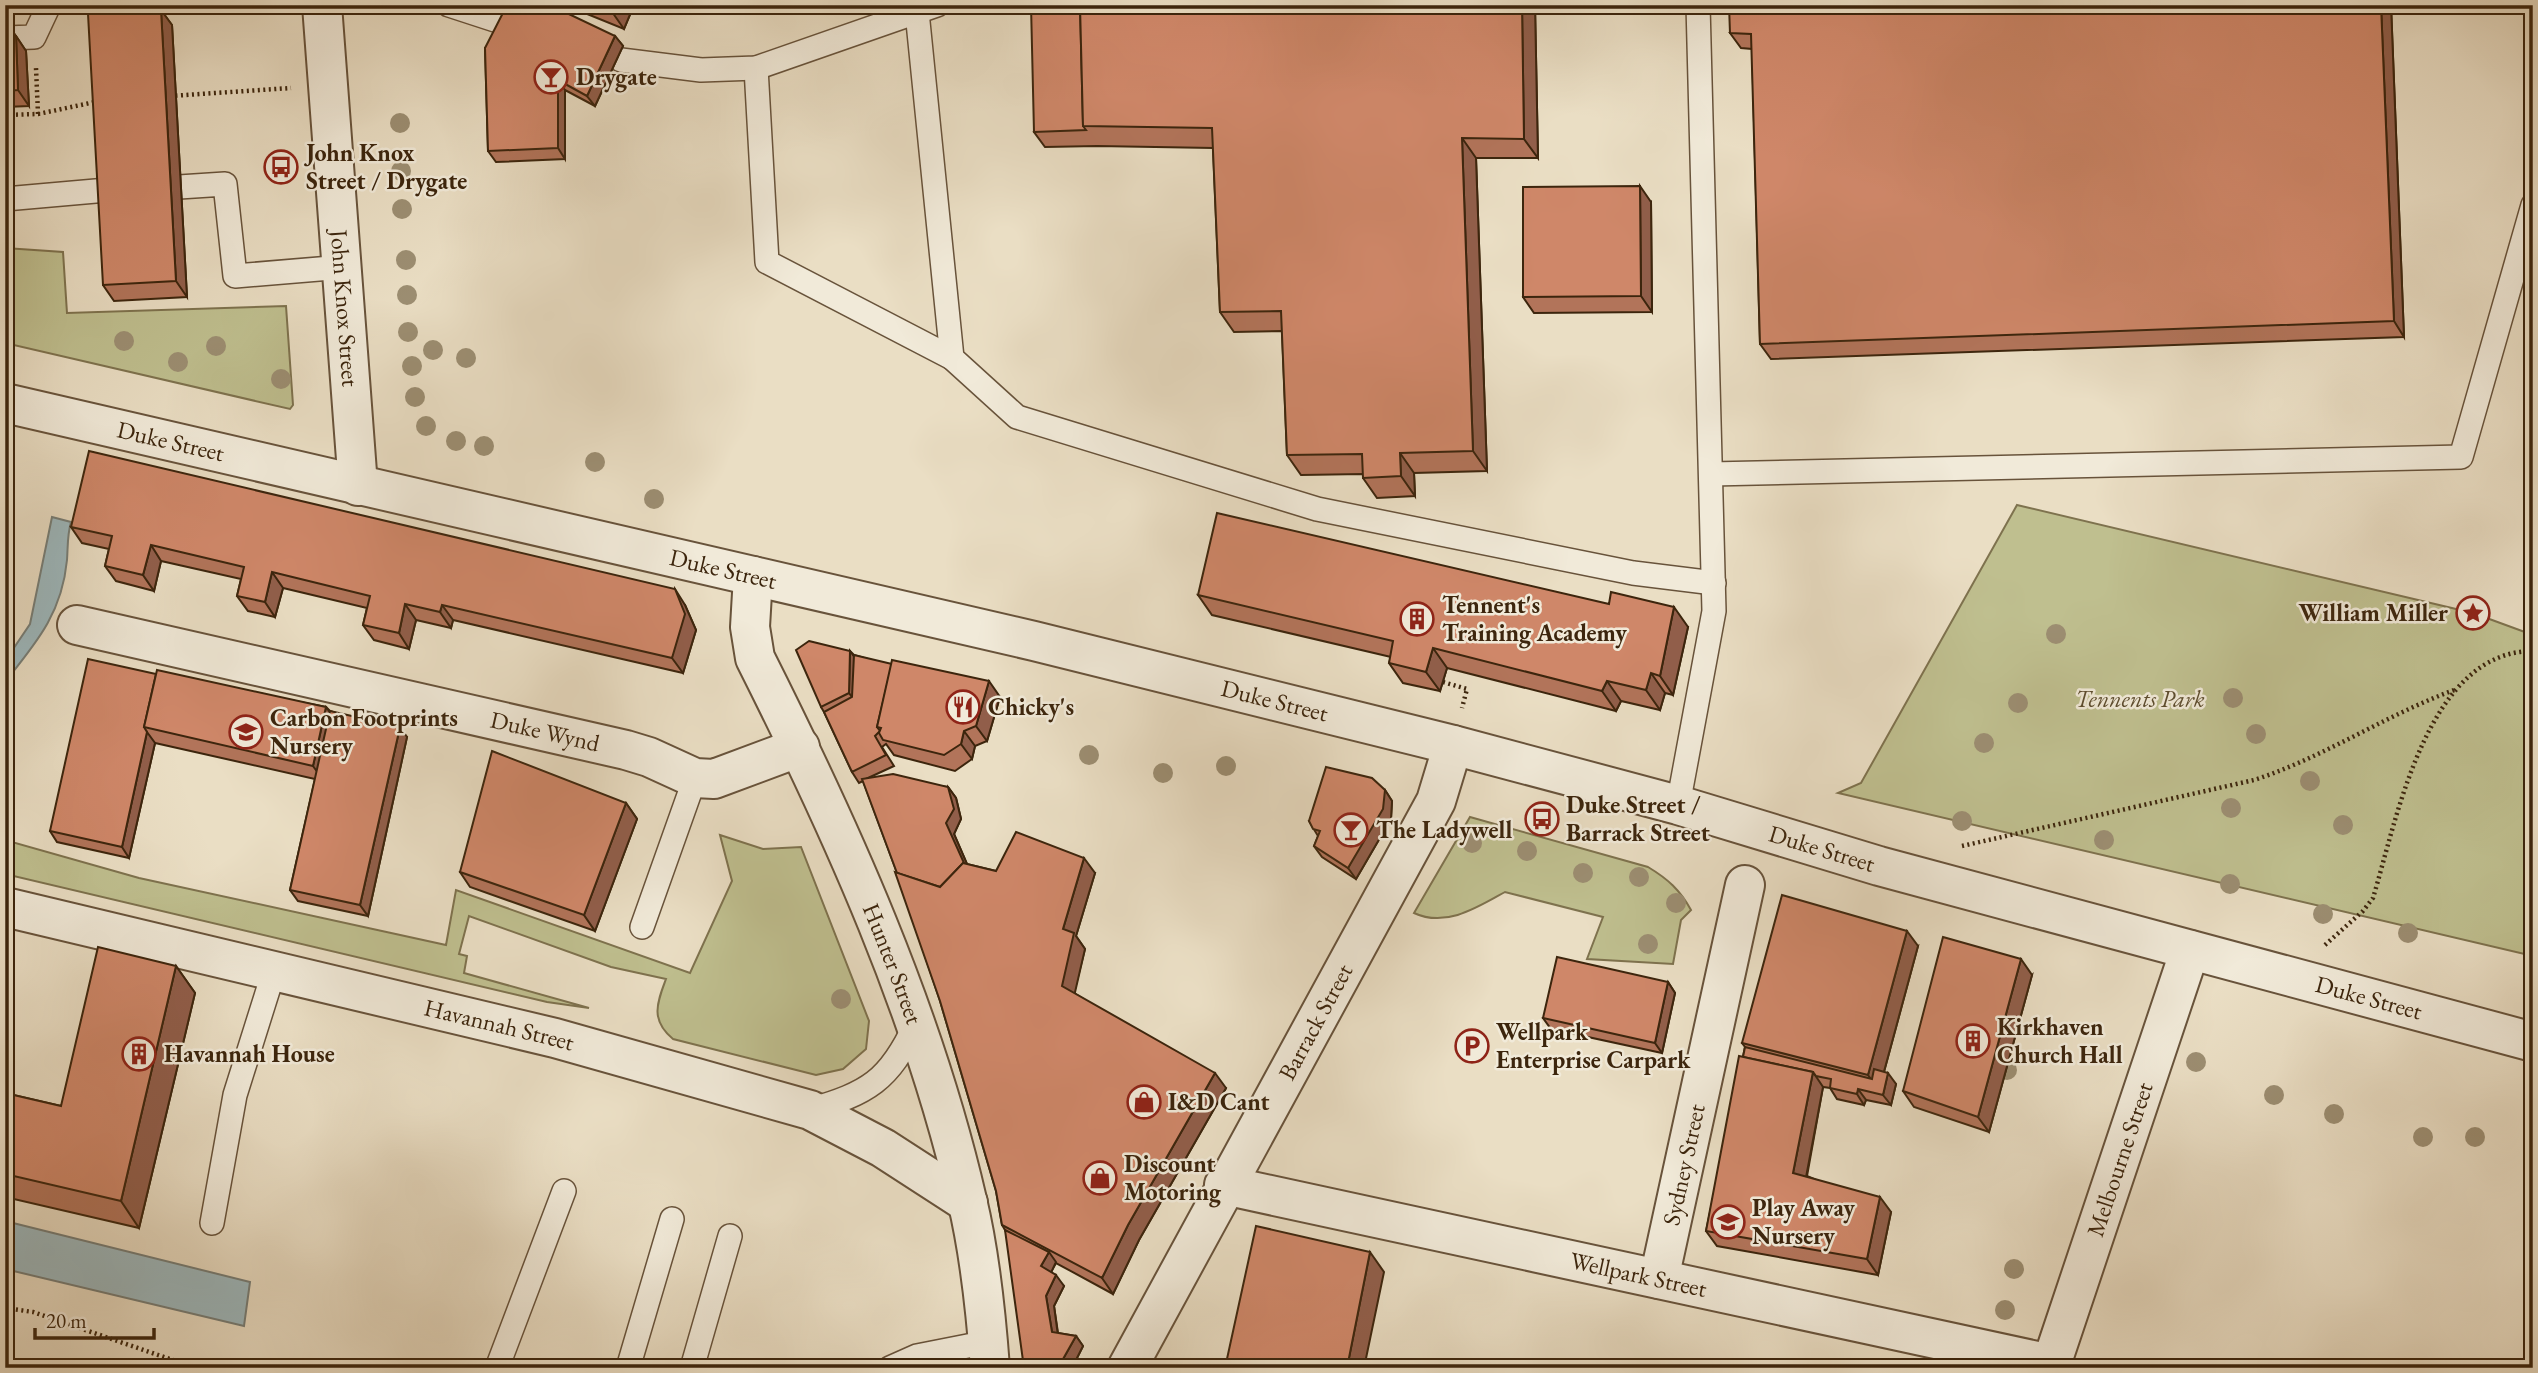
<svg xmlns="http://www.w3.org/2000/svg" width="2538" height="1373" font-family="'EB Garamond',serif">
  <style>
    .green { fill: #bfbf8f; stroke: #7e724e; stroke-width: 2 }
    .water { fill: #9db9bf; stroke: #767e78; stroke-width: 2 }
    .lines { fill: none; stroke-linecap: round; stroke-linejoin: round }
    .service-casing { stroke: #68533b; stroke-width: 26 }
    .minor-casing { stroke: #68533b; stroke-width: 42 }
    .tertiary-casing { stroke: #68533b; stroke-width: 42 }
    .path { stroke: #3c250d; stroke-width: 4.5; stroke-dasharray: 2 3.5; stroke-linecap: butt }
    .service { stroke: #f1ead9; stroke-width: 23 }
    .minor { stroke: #f1ead9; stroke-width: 38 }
    .tertiary { stroke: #f1ead9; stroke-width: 38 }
    .tree { fill: #9c8e72 }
    .wall { fill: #b2745a; stroke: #3c250d; stroke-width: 2 }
    .shaded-wall { fill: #915e4a; stroke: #3c250d; stroke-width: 2 }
    .building { fill: #cf8769; stroke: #3c250d; stroke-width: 2 }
    .labels { text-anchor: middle; stroke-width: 5; stroke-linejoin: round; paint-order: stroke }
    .poi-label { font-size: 24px; font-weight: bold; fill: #3c250d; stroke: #f1ead9; text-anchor: start }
    .street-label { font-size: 24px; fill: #3c250d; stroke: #f1ead9 }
    .park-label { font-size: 24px; font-style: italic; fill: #5d4c2e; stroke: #f1ead9 }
  </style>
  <rect width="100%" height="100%" fill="#eadec4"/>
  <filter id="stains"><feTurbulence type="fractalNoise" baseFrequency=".00286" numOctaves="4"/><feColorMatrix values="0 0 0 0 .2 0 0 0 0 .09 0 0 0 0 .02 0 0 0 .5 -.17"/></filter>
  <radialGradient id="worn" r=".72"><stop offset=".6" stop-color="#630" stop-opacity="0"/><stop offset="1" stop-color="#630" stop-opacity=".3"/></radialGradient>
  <g class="green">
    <polygon points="5,248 63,252 67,313 286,306 293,405 290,409 5,343"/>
    <polygon points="2017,505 2473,613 2533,635 2533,956 1838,793 1861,783"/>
    <path d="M1470,817l178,50c20,12 32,23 43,43l-10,10 -8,44 -86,-5 16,-42 -98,-25c-27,15 -59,36 -91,21z"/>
    <path d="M720,835l43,14 38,-2 68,174 -3,28 -23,20 -27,6 -143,-36c-23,-19 -16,-36 -7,-60l-55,-12 -142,-51 -10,38 8,2 -3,17 125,35 -42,-6 -542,-128v-34l134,38 307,67 10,-55 234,83 42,-92z"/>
  </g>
  <g class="water">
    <path d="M52,517l19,5c-4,14 -3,25 -4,38 -5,53 -30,82 -62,122v-21l25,-37z"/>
    <polygon points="5,1221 250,1282 244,1326 5,1269"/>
  </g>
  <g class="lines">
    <defs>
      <g id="service">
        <polyline points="449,5 495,20"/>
        <polyline points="917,12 952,358 1017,417 1317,509 1633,573 1714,583"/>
        <polyline points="5,38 34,37 49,5"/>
        <polyline points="621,60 701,70 756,68 937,5"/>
        <polyline points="756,68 767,262 952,358"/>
        <polyline points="179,187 225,184 235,276 343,267"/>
        <polyline points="5,199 107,190"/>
        <polyline points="1711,474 2461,457 2533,205"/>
        <polyline points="1678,805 1714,611 1698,5"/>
        <polyline points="642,927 695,778"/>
        <path d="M810,1110c58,-17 79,-29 105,-85"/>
        <polyline points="212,1223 235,1095 274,971"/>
        <polyline points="497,1368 564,1191"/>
        <polyline points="628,1368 672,1219"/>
        <polyline points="692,1368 730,1236"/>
        <polyline points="890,1368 917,1356 988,1342"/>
      </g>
      <g id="minor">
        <path id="s1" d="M753,576l-3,51 5,31c87,173 168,352 212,542 13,54 19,113 23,168"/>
        <path id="s2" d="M77,625l549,125 23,7 46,21 19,1 86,-32"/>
        <path id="s3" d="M5,907l550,131 255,72 73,38 85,55"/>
        <path id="s4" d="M1224,1185l827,179"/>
        <path id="s5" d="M1659,1279l86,-394"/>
        <path id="s6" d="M1127,1368l309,-567 17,-56"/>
        <path id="s7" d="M2050,1368l140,-418"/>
      </g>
      <g id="tertiary">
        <path id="s8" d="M322,5l36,481"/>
        <path id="s9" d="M5,403l1029,238 419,104 225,60 201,61 654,176"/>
      </g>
    </defs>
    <use href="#service" class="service-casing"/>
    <use href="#minor" class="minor-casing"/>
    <use href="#tertiary" class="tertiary-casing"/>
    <g class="path">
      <polyline points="170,96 291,88"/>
      <polyline points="38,114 95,102"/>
      <polyline points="5,115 38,114 36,68"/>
      <polyline points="1443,682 1467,689 1462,708"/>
      <path d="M1962,846l292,-66c71,-23 133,-66 203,-91"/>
      <path d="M2325,945l38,-34 10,-13c24,-79 54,-247 160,-247"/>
      <polyline points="5,1308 33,1312 196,1368"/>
    </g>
    <use href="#service" class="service"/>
    <use href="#minor" class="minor"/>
    <use href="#tertiary" class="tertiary"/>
  </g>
  <g class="tree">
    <circle cx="400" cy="123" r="10"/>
    <circle cx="401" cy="171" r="10"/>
    <circle cx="402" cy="209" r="10"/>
    <circle cx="406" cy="260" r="10"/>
    <circle cx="407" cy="295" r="10"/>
    <circle cx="408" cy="332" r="10"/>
    <circle cx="124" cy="341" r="10"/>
    <circle cx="216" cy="346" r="10"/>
    <circle cx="433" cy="350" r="10"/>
    <circle cx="466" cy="358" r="10"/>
    <circle cx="178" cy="362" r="10"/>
    <circle cx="412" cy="366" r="10"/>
    <circle cx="281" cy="379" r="10"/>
    <circle cx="415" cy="397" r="10"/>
    <circle cx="426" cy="426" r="10"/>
    <circle cx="456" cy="441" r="10"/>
    <circle cx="484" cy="446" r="10"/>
    <circle cx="595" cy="462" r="10"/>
    <circle cx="654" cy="499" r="10"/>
    <circle cx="2056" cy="634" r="10"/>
    <circle cx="2233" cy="698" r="10"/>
    <circle cx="2018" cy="703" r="10"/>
    <circle cx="2256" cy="734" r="10"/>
    <circle cx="1984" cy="743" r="10"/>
    <circle cx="1089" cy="755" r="10"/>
    <circle cx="1226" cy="766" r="10"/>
    <circle cx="1163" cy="773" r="10"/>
    <circle cx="2310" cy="781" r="10"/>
    <circle cx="2231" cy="808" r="10"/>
    <circle cx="1962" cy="821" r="10"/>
    <circle cx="2343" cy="825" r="10"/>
    <circle cx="2104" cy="840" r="10"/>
    <circle cx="1472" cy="843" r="10"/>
    <circle cx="1527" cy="851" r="10"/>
    <circle cx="1583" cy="873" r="10"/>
    <circle cx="1639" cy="877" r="10"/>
    <circle cx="2230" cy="884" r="10"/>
    <circle cx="1676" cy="903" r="10"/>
    <circle cx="2323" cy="914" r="10"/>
    <circle cx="2408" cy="933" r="10"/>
    <circle cx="1648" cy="944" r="10"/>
    <circle cx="841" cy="999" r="10"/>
    <circle cx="2196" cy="1062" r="10"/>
    <circle cx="2007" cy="1070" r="10"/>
    <circle cx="2274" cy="1095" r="10"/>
    <circle cx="2334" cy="1114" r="10"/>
    <circle cx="2423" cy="1137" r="10"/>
    <circle cx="2475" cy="1137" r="10"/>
    <circle cx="2014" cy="1269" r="10"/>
    <circle cx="2005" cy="1310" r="10"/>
  </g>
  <g class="wall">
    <polygon points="565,5 634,5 624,29"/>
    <polygon points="1535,5 1538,158 1476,158 1487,471 1414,473 1415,496 1377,498 1363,478 1363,474 1301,475 1287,455 1282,331 1234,332 1220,312 1213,148 1097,146 1045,147 1034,132"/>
    <polygon points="2391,5 2404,337 1771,359 1760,344 1752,49 1741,48 1730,33"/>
    <polygon points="161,10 172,25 187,297 114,301 103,285"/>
    <polygon points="5,36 16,36 26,51 29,106 5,107"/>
    <polygon points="615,36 623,46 595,106 565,90 565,159 496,162 488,151 485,48"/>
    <polygon points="1651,202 1652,312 1534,313 1523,297"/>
    <polygon points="71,527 685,605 696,630 683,673 453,620 451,628 416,620 409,649 374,640 363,625 367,608 283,588 275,617 248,611 237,596 241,579 161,561 154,591 116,581 105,566 109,549 82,543"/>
    <polygon points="1198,595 1688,627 1673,695 1665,693 1660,710 1621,701 1616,711 1447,668 1440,691 1403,683 1389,663 1391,657 1212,615"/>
    <polygon points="850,651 854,655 1000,697 987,741 975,746 972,759 955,771 894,755 886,744 882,747 894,766 868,778 948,787 956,798 961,819 954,834 967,864 996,871 1095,873 1076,936 1085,949 1074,993 1226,1088 1139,1240 1113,1294 1056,1263 1051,1272 1064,1286 1054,1306 1058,1333 1076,1336 1083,1346 1072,1368 1005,1230 1002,1225 996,1191 940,1001 897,873 863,781 859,783 852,772 824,712 821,707"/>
    <polygon points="156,674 326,707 330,711 407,737 368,916 298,901 290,890 315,779 155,743 129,858 57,842 50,831"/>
    <polygon points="1385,790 1392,801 1391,819 1356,879 1322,857 1314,846 1318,836 1309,821"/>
    <polygon points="626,803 637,819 595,931 470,887 460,872"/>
    <polygon points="1918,946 1884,1072 1896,1084 1891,1105 1866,1100 1864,1105 1837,1099 1830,1088 1823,1087 1807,1176 1891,1212 1878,1275 1717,1246 1706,1231 1745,1047 1742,1043"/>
    <polygon points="176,966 195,993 139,1228 5,1197 5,1093 61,1106"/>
    <polygon points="2032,975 1989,1132 1914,1107 1903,1091"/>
    <polygon points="1668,982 1675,993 1662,1053 1551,1029 1543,1018"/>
  </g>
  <g class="shaded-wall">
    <polygon points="612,5 634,5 624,29 610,9"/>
    <polygon points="1522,5 1535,5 1538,158 1524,139"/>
    <polygon points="2381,5 2391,5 2404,337 2394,321"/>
    <polygon points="161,10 172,25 187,297 176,281"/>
    <polygon points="16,36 26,51 29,106 18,90"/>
    <polygon points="615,36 623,46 595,106 587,96"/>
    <polygon points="558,80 565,90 565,159 558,148"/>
    <polygon points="1462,138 1476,158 1487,471 1473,451"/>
    <polygon points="1640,186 1651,202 1652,312 1641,296"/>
    <polygon points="1400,453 1414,473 1415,496 1401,476"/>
    <polygon points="151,545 161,561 154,591 143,575"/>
    <polygon points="272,572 283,588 275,617 265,602"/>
    <polygon points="675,589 685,605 696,630 683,673 672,658"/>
    <polygon points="405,604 416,620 409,649 399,633"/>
    <polygon points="442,605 453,620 451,628 440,612"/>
    <polygon points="1674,607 1688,627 1673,695 1660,676"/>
    <polygon points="1433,648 1447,668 1440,691 1426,672"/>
    <polygon points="850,651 861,666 860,708 849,693"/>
    <polygon points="1651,673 1665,693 1660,710 1646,690"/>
    <polygon points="989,681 1000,697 987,741 976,726"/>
    <polygon points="1607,681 1621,701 1616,711 1602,691"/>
    <polygon points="326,707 337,722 324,781 313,766"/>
    <polygon points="400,727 407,737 368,916 360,905"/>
    <polygon points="964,731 975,746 972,759 961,744"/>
    <polygon points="147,732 155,743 129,858 122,847"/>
    <polygon points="948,787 956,798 961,819 954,834 973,878 951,903 946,823"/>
    <polygon points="1385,790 1392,801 1391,819 1356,879 1348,868"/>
    <polygon points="626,803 637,819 595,931 584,915"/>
    <polygon points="1084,858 1095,873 1076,936 1085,949 1073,1001 1062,986 1063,929"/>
    <polygon points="1907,931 1918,946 1879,1090 1868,1075"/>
    <polygon points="2021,959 2032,975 1989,1132 1978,1117"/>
    <polygon points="176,966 195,993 139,1228 121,1201"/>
    <polygon points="1668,982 1675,993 1662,1053 1655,1043"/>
    <polygon points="1813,1072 1823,1087 1804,1188 1793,1173"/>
    <polygon points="1215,1073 1226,1088 1139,1240 1113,1294 1102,1278 1128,1225"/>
    <polygon points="1888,1073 1896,1084 1891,1105 1883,1095"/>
    <polygon points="1858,1089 1866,1100 1864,1105 1857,1094"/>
    <polygon points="1880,1197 1891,1212 1878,1275 1867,1259"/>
    <polygon points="1049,1252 1056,1262 1049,1277 1041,1266"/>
    <polygon points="1370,1252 1384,1272 1364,1368 1347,1368"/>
    <polygon points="1056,1275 1064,1286 1054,1306 1059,1343 1052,1332 1046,1296"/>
    <polygon points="1076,1336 1083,1346 1072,1368 1058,1368"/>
  </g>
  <g class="building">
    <polygon points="507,5 550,5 615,36 587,96 558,80 558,148 488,151 485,48"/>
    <polygon points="600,5 612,5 610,9"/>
    <polygon points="1031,5 1080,5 1083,126 1086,130 1034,132"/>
    <polygon points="1080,5 1522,5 1524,139 1462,138 1473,451 1400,453 1401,476 1363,478 1362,454 1287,455 1281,311 1220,312 1212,128 1083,126"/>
    <polygon points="1729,5 2381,5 2394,321 1760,344 1751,34 1730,33"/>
    <polygon points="161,10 176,281 103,285 88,14"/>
    <polygon points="5,36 16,36 18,90 5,91"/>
    <polygon points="1640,186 1641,296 1523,297 1523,187"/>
    <polygon points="89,451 675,589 685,614 672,658 442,605 440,612 405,604 399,633 363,625 370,596 272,572 265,602 237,596 244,567 151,545 143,575 105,566 112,536 71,527"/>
    <polygon points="1217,513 1609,604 1611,592 1674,607 1660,676 1651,673 1646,690 1607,681 1602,691 1433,648 1426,672 1389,663 1393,641 1198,595"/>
    <polygon points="809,641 850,651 849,693 821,707 796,650"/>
    <polygon points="854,655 892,664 877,727 880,731 875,736 886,755 852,772 824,712 852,697"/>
    <polygon points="88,659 156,674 144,727 147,732 122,847 50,831"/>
    <polygon points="892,660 989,681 976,726 964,731 961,744 944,755 883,740 879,733 881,728 877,727"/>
    <polygon points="157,670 326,707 313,766 144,727"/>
    <polygon points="330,711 400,727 360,905 290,890"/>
    <polygon points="492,751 626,803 584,915 460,872"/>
    <polygon points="1326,767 1372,778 1385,790 1383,809 1348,868 1314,846 1320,831 1313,829 1309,821"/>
    <polygon points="893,774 948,787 954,809 946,823 964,863 963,863 940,887 897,873 862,779"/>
    <polygon points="1016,832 1084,858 1063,929 1074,933 1062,986 1215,1073 1128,1225 1102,1278 1002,1225 996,1191 940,1001 895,872 940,887 963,863 996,871"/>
    <polygon points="1782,895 1907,931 1868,1075 1742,1043"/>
    <polygon points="1943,937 2021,959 1978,1117 1903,1091"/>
    <polygon points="98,947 176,966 121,1201 5,1174 5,1093 61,1106"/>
    <polygon points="1557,957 1668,982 1655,1043 1543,1018"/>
    <polygon points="1745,1047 1872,1079 1874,1069 1888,1073 1883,1095 1858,1089 1857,1094 1830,1088 1831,1079 1816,1076 1813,1072 1743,1057"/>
    <polygon points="1739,1056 1813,1072 1793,1173 1880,1197 1867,1259 1706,1231"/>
    <polygon points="1256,1226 1370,1252 1347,1368 1225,1368"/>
    <polygon points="1005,1230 1049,1252 1041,1266 1056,1275 1046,1296 1052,1332 1076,1336 1058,1368 1024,1368"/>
  </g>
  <defs>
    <symbol id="bar-ring" viewBox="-11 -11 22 22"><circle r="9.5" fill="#f1ead9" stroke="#8f2418" stroke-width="1.5"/><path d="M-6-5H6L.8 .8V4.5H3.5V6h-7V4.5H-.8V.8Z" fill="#8f2418"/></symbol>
    <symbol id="bus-ring" viewBox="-11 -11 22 22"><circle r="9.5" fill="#f1ead9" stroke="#8f2418" stroke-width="1.5"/><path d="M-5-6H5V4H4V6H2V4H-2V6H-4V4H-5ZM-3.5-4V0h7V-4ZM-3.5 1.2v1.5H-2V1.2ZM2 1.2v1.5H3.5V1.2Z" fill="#8f2418"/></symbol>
    <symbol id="sight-ring" viewBox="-11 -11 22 22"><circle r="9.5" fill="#f1ead9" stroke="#8f2418" stroke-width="1.5"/><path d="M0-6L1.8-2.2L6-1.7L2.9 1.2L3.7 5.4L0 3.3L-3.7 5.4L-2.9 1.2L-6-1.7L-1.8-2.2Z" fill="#8f2418"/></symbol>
    <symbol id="building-ring" viewBox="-11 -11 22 22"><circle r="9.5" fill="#f1ead9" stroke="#8f2418" stroke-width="1.5"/><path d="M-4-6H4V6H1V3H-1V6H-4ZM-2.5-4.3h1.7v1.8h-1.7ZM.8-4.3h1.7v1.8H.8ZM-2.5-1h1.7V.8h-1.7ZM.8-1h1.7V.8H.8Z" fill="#8f2418"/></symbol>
    <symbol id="restaurant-ring" viewBox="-11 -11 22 22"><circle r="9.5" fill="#f1ead9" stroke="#8f2418" stroke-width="1.5"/><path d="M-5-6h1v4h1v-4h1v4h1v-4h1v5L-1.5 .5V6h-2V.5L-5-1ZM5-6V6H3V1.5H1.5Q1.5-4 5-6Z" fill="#8f2418"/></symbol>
    <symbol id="school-ring" viewBox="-11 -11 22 22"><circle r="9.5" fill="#f1ead9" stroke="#8f2418" stroke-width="1.5"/><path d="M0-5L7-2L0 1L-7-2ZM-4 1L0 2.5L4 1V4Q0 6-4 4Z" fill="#8f2418"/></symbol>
    <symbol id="parking-ring" viewBox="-11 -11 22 22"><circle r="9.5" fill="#f1ead9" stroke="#8f2418" stroke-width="1.5"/><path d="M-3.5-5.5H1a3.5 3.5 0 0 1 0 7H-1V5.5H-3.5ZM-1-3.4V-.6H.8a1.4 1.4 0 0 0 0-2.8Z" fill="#8f2418"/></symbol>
    <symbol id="shop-ring" viewBox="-11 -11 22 22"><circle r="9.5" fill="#f1ead9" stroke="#8f2418" stroke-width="1.5"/><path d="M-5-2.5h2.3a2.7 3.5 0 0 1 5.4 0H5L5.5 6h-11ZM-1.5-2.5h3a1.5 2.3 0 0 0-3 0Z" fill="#8f2418"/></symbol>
  </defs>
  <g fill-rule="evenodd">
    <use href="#bar-ring" x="532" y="58" width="38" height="38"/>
    <use href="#bus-ring" x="262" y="148" width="38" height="38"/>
    <use href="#sight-ring" x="2454" y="594" width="38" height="38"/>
    <use href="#building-ring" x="1398" y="600" width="38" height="38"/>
    <use href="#restaurant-ring" x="944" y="688" width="38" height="38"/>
    <use href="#school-ring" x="227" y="713" width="38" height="38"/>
    <use href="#bus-ring" x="1523" y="800" width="38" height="38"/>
    <use href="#bar-ring" x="1332" y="811" width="38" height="38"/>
    <use href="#building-ring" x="1954" y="1022" width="38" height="38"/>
    <use href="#parking-ring" x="1453" y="1027" width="38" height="38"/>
    <use href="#building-ring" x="120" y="1035" width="38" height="38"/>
    <use href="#shop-ring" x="1125" y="1083" width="38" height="38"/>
    <use href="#shop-ring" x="1081" y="1159" width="38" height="38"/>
    <use href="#school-ring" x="1709" y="1203" width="38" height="38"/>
  </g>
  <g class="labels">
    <g class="poi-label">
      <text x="576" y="85">Drygate</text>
      <text x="306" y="161">John Knox<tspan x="306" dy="28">Street / Drygate</tspan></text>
      <text x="1442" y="613">Tennent's<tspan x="1442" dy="28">Training Academy</tspan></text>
      <text x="2448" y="621" text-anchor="end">William Miller</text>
      <text x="988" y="715">Chicky's</text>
      <text x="270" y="726">Carbon Footprints<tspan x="270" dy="28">Nursery</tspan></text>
      <text x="1566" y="813">Duke Street /<tspan x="1566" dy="28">Barrack Street</tspan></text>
      <text x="1376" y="838">The Ladywell</text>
      <text x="1997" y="1035">Kirkhaven<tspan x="1997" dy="28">Church Hall</tspan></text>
      <text x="1496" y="1040">Wellpark<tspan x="1496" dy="28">Enterprise Carpark</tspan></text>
      <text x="164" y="1062">Havannah House</text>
      <text x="1168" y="1110">I&amp;D Cant</text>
      <text x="1124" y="1172">Discount<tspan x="1124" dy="28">Motoring</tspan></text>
      <text x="1752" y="1216">Play Away<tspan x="1752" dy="28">Nursery</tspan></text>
    </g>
    <g class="street-label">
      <text dy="8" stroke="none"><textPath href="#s8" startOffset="304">John Knox Street</textPath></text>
      <text dy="8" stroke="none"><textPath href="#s9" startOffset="170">Duke Street</textPath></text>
      <text dy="8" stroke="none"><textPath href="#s9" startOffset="737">Duke Street</textPath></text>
      <text dy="8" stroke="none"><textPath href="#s9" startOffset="1304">Duke Street</textPath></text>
      <text dy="8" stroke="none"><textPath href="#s2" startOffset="480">Duke Wynd</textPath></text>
      <text dy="8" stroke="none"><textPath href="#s9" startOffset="1871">Duke Street</textPath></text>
      <text dy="8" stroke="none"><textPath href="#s1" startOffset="418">Hunter Street</textPath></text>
      <text dy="8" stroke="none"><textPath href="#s9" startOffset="2438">Duke Street</textPath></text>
      <text dy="8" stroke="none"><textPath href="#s6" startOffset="394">Barrack Street</textPath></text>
      <text dy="8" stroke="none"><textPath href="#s3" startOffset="508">Havannah Street</textPath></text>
      <text dy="8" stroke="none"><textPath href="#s7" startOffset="220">Melbourne Street</textPath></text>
      <text dy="8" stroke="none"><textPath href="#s5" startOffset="117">Sydney Street</textPath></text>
      <text dy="8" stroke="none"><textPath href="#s4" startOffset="424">Wellpark Street</textPath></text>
    </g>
    <g class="park-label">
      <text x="2140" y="707">Tennents Park</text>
    </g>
  </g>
  <rect width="2538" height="1373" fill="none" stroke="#eadec4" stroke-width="28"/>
  <rect x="7" y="7" width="2524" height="1359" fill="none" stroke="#3c250d" stroke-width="3.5"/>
  <rect x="14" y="14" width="2510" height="1345" fill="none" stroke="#3c250d" stroke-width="2"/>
  <path d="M35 1328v10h119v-10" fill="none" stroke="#3c250d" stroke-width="3.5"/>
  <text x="46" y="1328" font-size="21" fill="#3c250d" stroke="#f1ead9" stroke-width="5" paint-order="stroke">20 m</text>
  <rect width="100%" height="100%" filter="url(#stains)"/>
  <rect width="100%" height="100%" fill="url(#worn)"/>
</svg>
